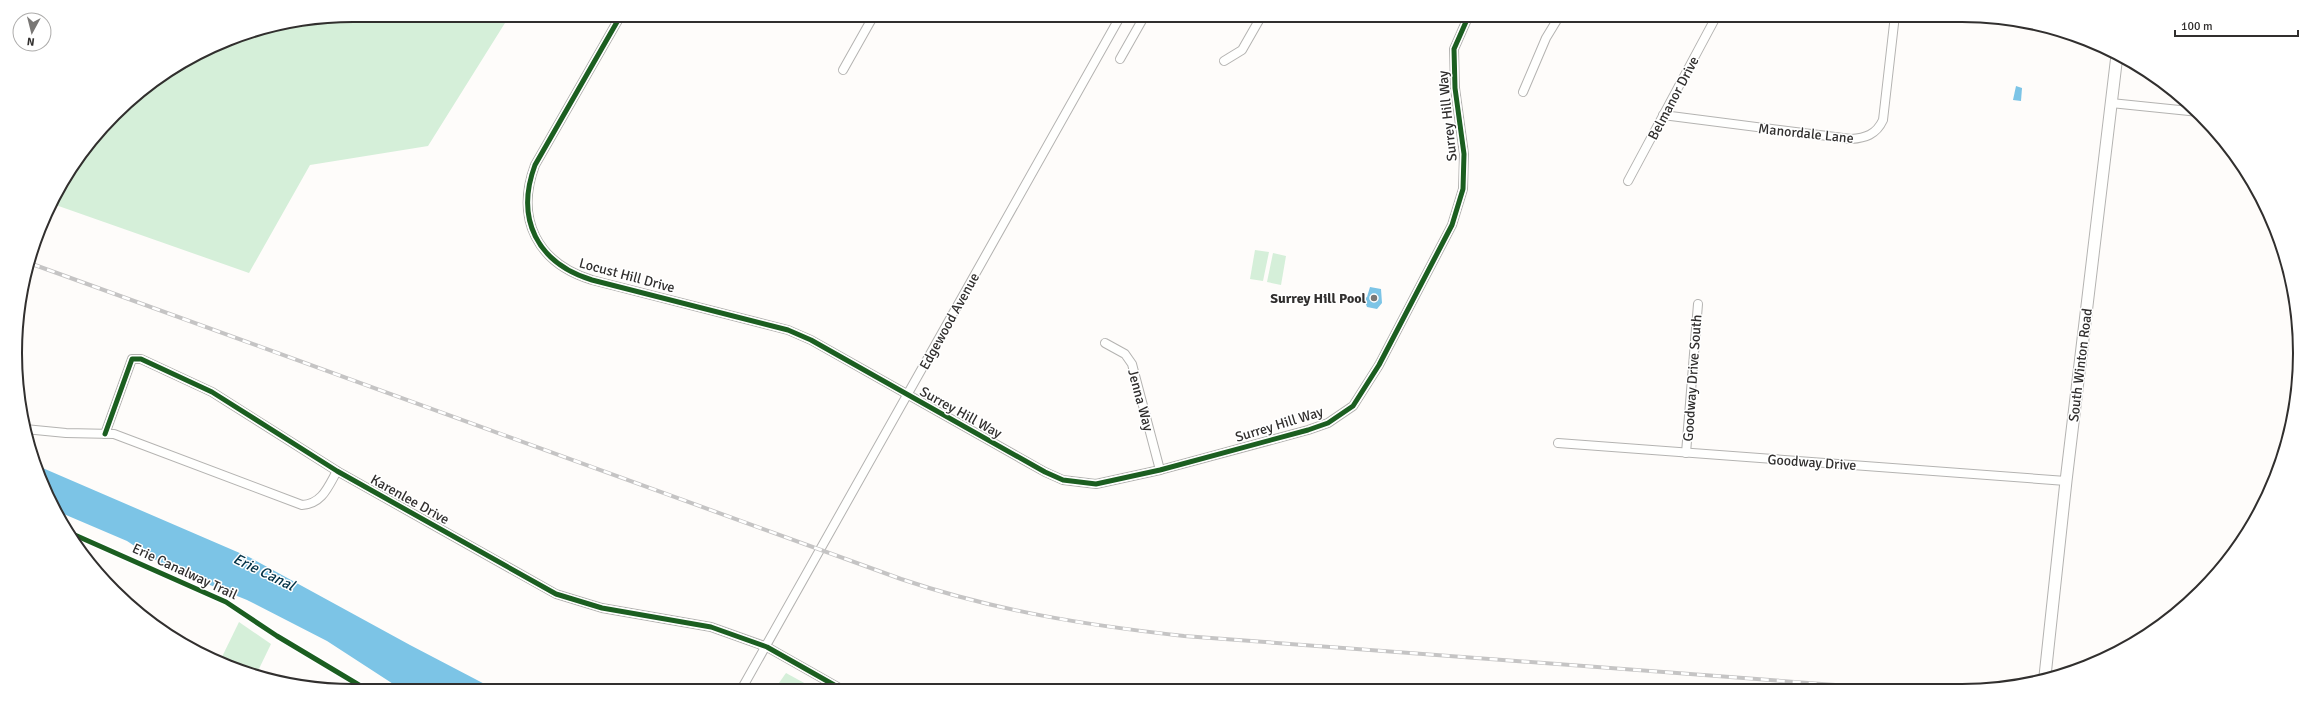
<svg xmlns="http://www.w3.org/2000/svg" width="2315" height="706" font-family="Signika,sans-serif">
  <style>
    .green { fill: #d5efd9 }
    .water { fill: #7cc4e6 }
    .lines { fill: none; stroke-linecap: round; stroke-linejoin: round }
    .minor-casing { stroke: #b4b3b1; stroke-width: 10 }
    .major-casing { stroke: #b4b3b1; stroke-width: 13 }
    .minor { stroke: #fffffe; stroke-width: 8 }
    .major { stroke: #fffffe; stroke-width: 11 }
    .rail-casing { stroke: #c5c4c4; stroke-width: 4 }
    .rail { stroke: #fff; stroke-width: 2.5; stroke-dasharray: 8; stroke-linecap: butt }
    .cycleway-casing { stroke: #fff; stroke-width: 8 }
    .cycleway { stroke: #1b5e20; stroke-width: 5 }
    .poi-dot { fill: #797775; stroke: #fff; stroke-width: 1.5 }
    .labels { text-anchor: middle; stroke-width: 3; stroke-linejoin: round; paint-order: stroke }
    .street-label { font-size: 14px; fill: #312f2e; stroke: #fff }
    .poi-label { font-size: 14px; font-weight: bold; fill: #312f2e; stroke: #fff; text-anchor: end }
    .water-label { font-size: 15px; font-style: italic; fill: #033246; stroke: #fff }
    .rim { fill: none; stroke: #312f2e; stroke-width: 2 }
  </style>
  <rect width="100%" height="100%" fill="#fefcfa"/>
  <g class="green">
    <polygon points="353,15 510,15 428,146 310,165 249,273 50,203 85,147 130,99 224,41 287,21"/>
    <polygon points="1255,250 1269,252 1263,281 1250,279"/>
    <polygon points="1273,253 1286,256 1281,285 1267,282"/>
    <polygon points="239,622 271,644 256,675 219,663"/>
    <polygon points="786,673 817,690 774,690"/>
  </g>
  <g class="water">
    <polygon points="2016,86 2022,88 2021,101 2013,100"/>
    <polygon points="1370,287 1381,289 1382,303 1377,309 1367,307 1364,299 1367,297"/>
    <polygon points="38,466 249,557 410,645 498,691 404,691 327,641 247,600 168,568 127,541 59,512"/>
  </g>
  <g class="lines">
    <defs>
      <g id="minor">
        <path d="M621,15l-86,150c-20,54 2,98 57,115l196,50 23,10 234,132 18,8 33,4 64,-14 148,-40 20,-7 25,-17 26,-41 73,-140 11,-36 1,-35 -9,-66 -1,-39 15,-34"/>
        <polyline points="1120,59 1145,15"/>
        <polyline points="1224,61 1242,50 1262,15"/>
        <polyline points="843,70 874,15"/>
        <polyline points="1523,92 1546,38 1560,15"/>
        <polyline points="2111,103 2199,112"/>
        <path d="M1663,115l188,24c14,-1 25,-4 32,-19l12,-105"/>
        <polyline points="1628,181 1717,15"/>
        <polyline points="1105,343 1125,354 1132,364 1160,470"/>
        <path d="M25,429l41,4 48,1 188,71c20,-1 26,-18 35,-34"/>
        <polyline points="105,434 132,359 141,359 212,392 337,471 556,594 602,608 711,627 767,647 843,690"/>
        <polyline points="1558,443 2066,481"/>
        <polyline points="1686,453 1698,304"/>
        <polyline points="741,690 1121,15"/>
      </g>
      <polyline id="major" points="2045,676 2066,481 2117,55"/>
    </defs>
    <use href="#minor" class="minor-casing"/>
    <use href="#major" class="major-casing"/>
    <use href="#minor" class="minor"/>
    <use href="#major" class="major"/>
    <defs>
      <path id="rail" d="M32,264l869,315c95,32 184,46 283,57l692,52"/>
    </defs>
    <use href="#rail" class="rail-casing"/>
    <use href="#rail" class="rail"/>
    <defs>
      <g id="cycleway">
        <path d="M621,15l-86,150c-20,54 2,98 57,115l196,50 23,10 234,132 18,8 33,4 64,-14 148,-40 20,-7 25,-17 26,-41 73,-140 11,-36 1,-35 -9,-66 -1,-39 15,-34"/>
        <polyline points="105,434 132,359 141,359 212,392 337,471 556,594 602,608 711,627 767,647 843,690"/>
        <polyline points="68,532 226,602 277,636 369,691"/>
      </g>
    </defs>
    <use href="#cycleway" class="cycleway-casing"/>
    <use href="#cycleway" class="cycleway"/>
  </g>
  <circle class="poi-dot" cx="1374" cy="298" r="4"/>
  <g class="labels">
    <g class="street-label">
      <text transform="translate(1673 98) rotate(-62)" y="5">Belmanor Drive</text>
      <text transform="translate(1447 116) rotate(-96)" y="5">Surrey Hill Way</text>
      <text transform="translate(1806 133) rotate(6)" y="5">Manordale Lane</text>
      <text transform="translate(627 275) rotate(15)" y="5">Locust Hill Drive</text>
      <text transform="translate(949 321) rotate(-61)" y="5">Edgewood Avenue</text>
      <text transform="translate(2080 365) rotate(-83)" y="5">South Winton Road</text>
      <text transform="translate(1692 378) rotate(-86)" y="5">Goodway Drive South</text>
      <text transform="translate(1141 400) rotate(75)" y="5">Jenna Way</text>
      <text transform="translate(961 412) rotate(29)" y="5">Surrey Hill Way</text>
      <text transform="translate(1279 424) rotate(-17)" y="5">Surrey Hill Way</text>
      <text transform="translate(1812 462) rotate(4)" y="5">Goodway Drive</text>
      <text transform="translate(410 499) rotate(29)" y="5">Karenlee Drive</text>
      <text transform="translate(185 571) rotate(25)" y="5">Erie Canalway Trail</text>
    </g>
    <g class="poi-label">
      <text x="1366" y="303">Surrey Hill Pool</text>
    </g>
    <g class="water-label">
      <text transform="translate(264 572) rotate(26)" y="5">Erie Canal</text>
    </g>
  </g>
  <path d="M0 0H2315V706H0ZM353 22H1962A331 331 0 0 1 2293 353V353A331 331 0 0 1 1962 684H353A331 331 0 0 1 22 353V353A331 331 0 0 1 353 22Z" fill="#fff" fill-rule="evenodd"/>
  <path class="rim" d="M353 22H1962A331 331 0 0 1 2293 353V353A331 331 0 0 1 1962 684H353A331 331 0 0 1 22 353V353A331 331 0 0 1 353 22Z"/>
  <g transform="translate(32 32) rotate(187)"><circle r="19" fill="#ffffff" stroke="#adacab"/>
  <path d="M0-3L7 15L0 10L-7 15Z" fill="#797775"/>
  <text y="-6" font-size="11" font-weight="bold" text-anchor="middle" fill="#312f2e">N</text>
  </g>
  <path d="M2175 30v6h123v-6" fill="none" stroke="#312f2e" stroke-width="2"/>
  <text x="2181" y="30" font-size="12" fill="#312f2e" stroke="#ffffff" stroke-width="3" paint-order="stroke">100 m</text>
</svg>
